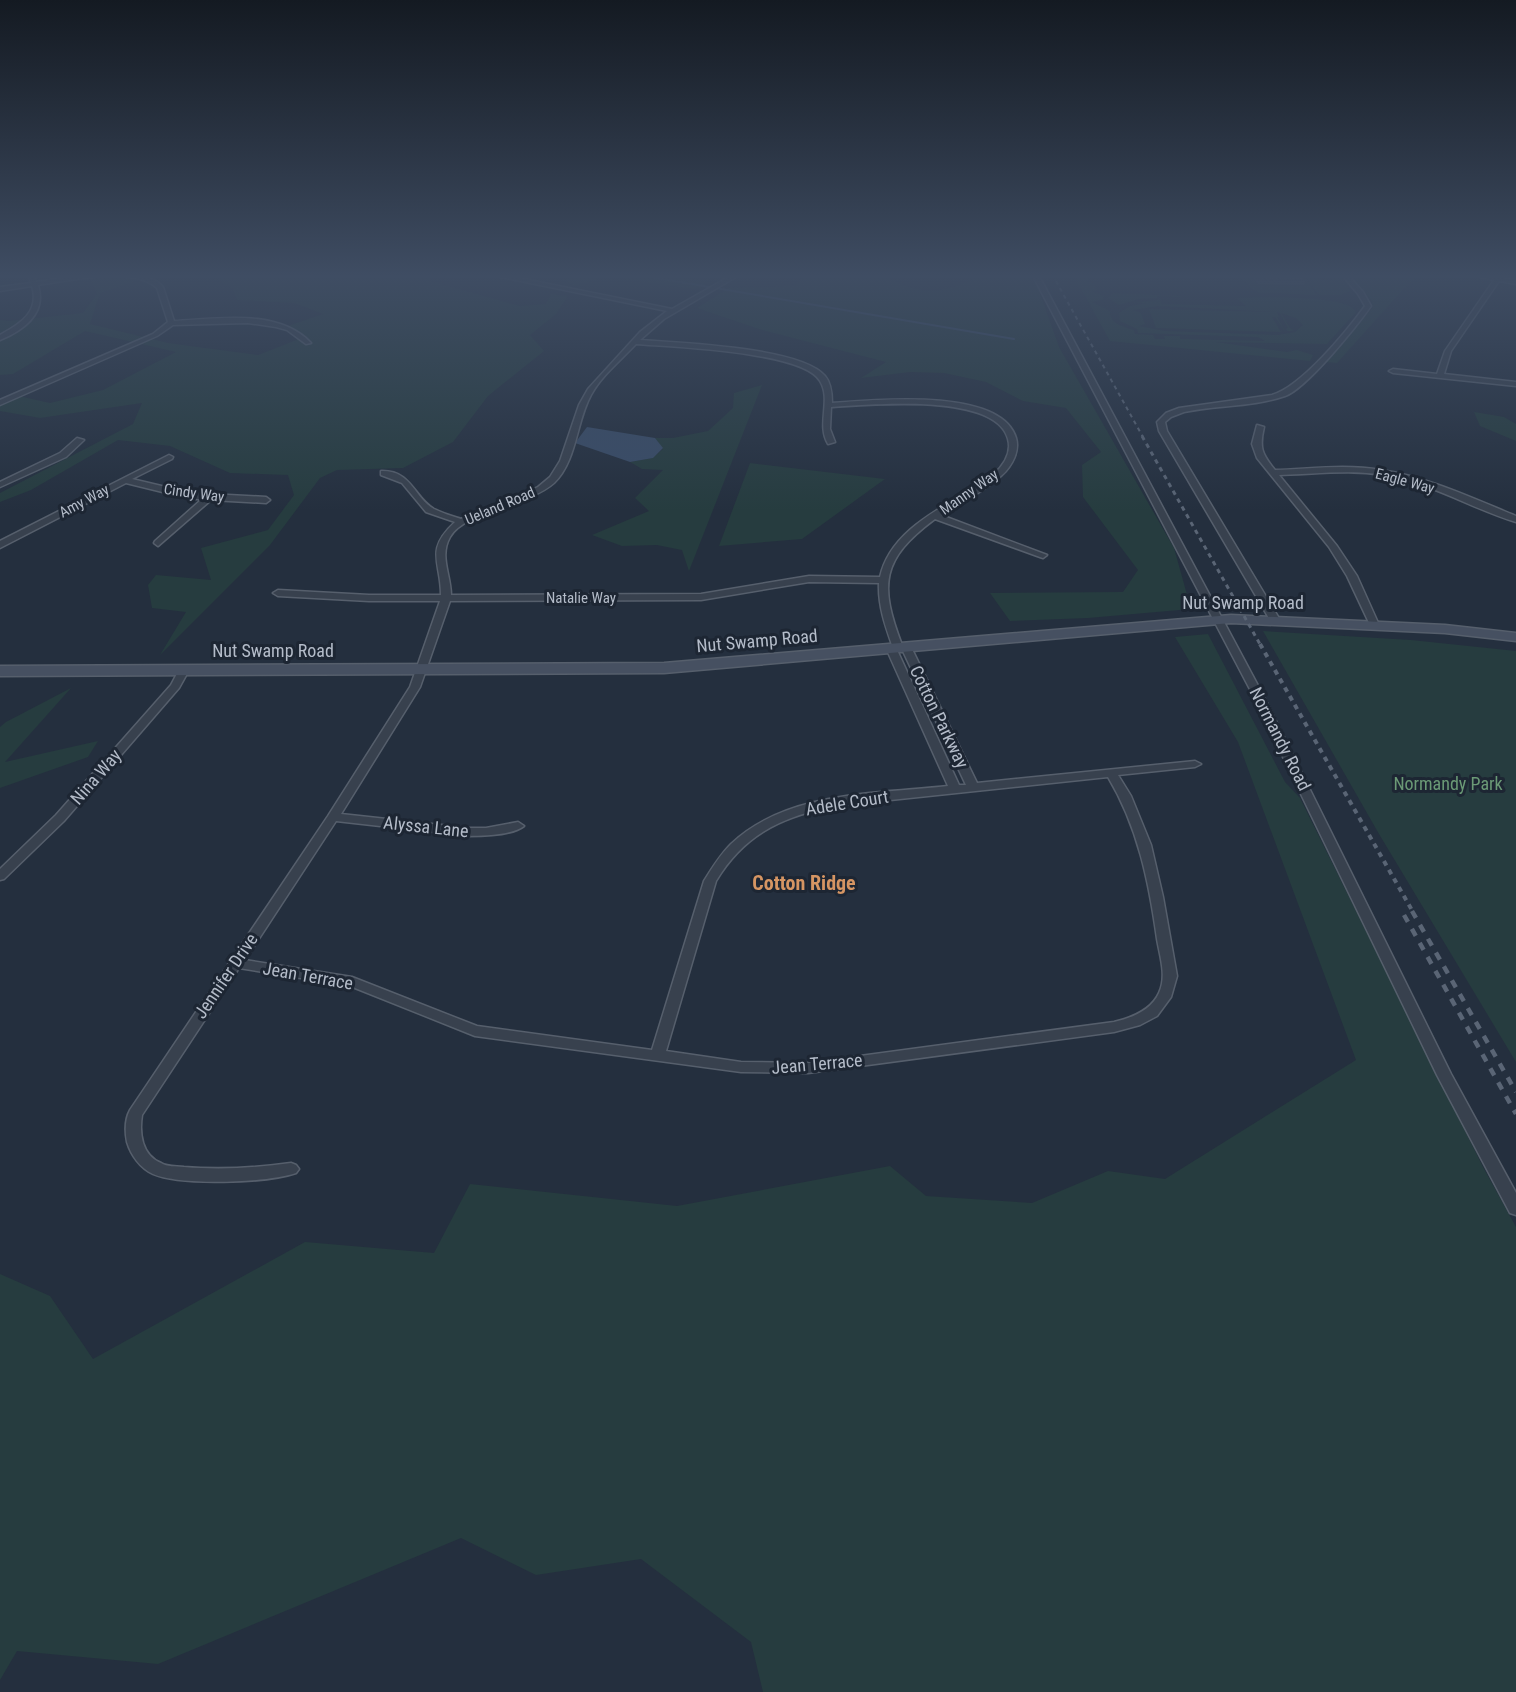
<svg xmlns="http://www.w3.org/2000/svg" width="1516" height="1692" font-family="'Roboto Condensed',sans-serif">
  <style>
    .green { fill: #263c3f; fill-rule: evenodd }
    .water { fill: #394c67 }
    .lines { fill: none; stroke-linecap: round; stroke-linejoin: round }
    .stream { stroke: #394c67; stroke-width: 2 }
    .minor-casing { stroke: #565f6c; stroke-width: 3 }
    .secondary-casing { stroke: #565f6c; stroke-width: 3 }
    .minor { fill: #38414e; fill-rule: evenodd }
    .secondary { fill: #465061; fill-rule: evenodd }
    .rail-far3 { stroke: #5a6575; stroke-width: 2; stroke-dasharray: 4 4; stroke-linecap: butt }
    .rail-far2 { stroke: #5a6575; stroke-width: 3; stroke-dasharray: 4.5 4.5; stroke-linecap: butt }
    .rail-far1 { stroke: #5a6575; stroke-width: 4; stroke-dasharray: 5 5; stroke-linecap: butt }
    .rail { stroke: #5a6575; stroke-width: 4.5; stroke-dasharray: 8 8; stroke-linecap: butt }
    .wall { fill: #3b4654 }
    .building { fill: #455162; stroke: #303945; stroke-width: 1.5 }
    .labels { text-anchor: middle; stroke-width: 6; stroke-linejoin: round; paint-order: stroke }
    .far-street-label { font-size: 15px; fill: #b4bcc9; stroke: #1d2633 }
    .street-label { font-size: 18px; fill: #b4bcc9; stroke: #1d2633 }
    .park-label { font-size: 18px; fill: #6b9a76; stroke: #1d2633 }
    .neighbourhood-label { font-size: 20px; font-weight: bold; fill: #d59563; stroke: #1d2633 }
  </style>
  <rect width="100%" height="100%" fill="#242f3e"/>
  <g class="green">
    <polygon points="94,274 155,274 100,293 90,324 168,343 258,355 299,339 285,327 323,314 294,303 237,300 232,287 210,274 435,274 430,281 520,306 546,304 551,294 568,296 556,314 530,335 544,351 488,396 453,442 403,468 337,470 320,478 270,545 160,655 186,612 152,608 148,585 156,575 211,580 201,548 268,530 294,495 288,475 230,473 170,446 118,440 31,490 0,502 0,493 133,424 142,403 40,418 0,411 0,402 14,395 50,403 103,390 176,352 85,331 13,374 0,375 0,320 9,321 83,313 97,294 90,277"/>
    <polygon points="573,274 660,274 710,282 694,289 606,276 575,286 564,281"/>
    <path d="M814,274h82l-8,4c33,17 50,16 84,2l-1,-5 -3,-1h65l26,73 115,201 17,61 -103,9 -78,3 -20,-28 133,-1 15,-22 -55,-73 -1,-32 19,-13 -35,-44 -43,-7 -37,-19 -42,-9 -34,-1 -49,6 25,-16 -124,-32 -65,-22 32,-20 66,-2 10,-10z"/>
    <path d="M1073,274h15l-2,7 8,3 3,6 -4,2 11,4 -2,4 -10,2 18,9c-1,12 13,16 24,19l1,4 18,1 2,4h10l-1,-3h16v3l85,2 -7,-4 -120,-4 -1,-4 -17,-8 -1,-8 11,-7 18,-3h-15l31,-4 -4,1 2,4 84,2 -9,-8c21,0 111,-4 119,14l-29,32 -111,-2 71,10 10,-2 16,5 -3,6 -200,-20zM1158,306l117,6 -126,-3 7,19 125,4 -9,-15h3l11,16 -9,-16h2l-2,-5 3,1 8,15 -2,1 1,2h7l-4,-3 -9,-15 15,5 7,7 -8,7 -17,3 -113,-4 -26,-5 6,-2 -4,-11 -8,-3z"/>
    <polygon points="1304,274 1322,274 1324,277 1319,277 1321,280 1333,280 1331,277 1323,274 1338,274 1350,291 1341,295 1319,295"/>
    <polygon points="1350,274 1417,274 1337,363 1325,362 1373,307 1372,301"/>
    <path d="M1246,275l6,1 6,8 46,1 -6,-8h6l13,18 -57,-2c-10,-3 -12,-12 -21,-15z"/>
    <polygon points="1113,293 1181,296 1181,297 1157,296 1157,298 1139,299 1119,305 1108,298"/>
    <polygon points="762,385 689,571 682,550 657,545 622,546 592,535 649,511 635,498 663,470 642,469 630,462 652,458 663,449 655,438 673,438 708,431 733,408 734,393"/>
    <polygon points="1474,412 1504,417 1516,424 1516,441 1480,426"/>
    <polygon points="750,463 885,479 802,539 719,546"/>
    <polygon points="1263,631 1411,640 1516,651 1516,1062 1379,834"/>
    <polygon points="1208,634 1285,782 1300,798 1483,1167 1516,1227 1516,1692 763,1692 751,1642 641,1559 536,1575 461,1538 158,1664 17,1651 0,1680 0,1274 50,1296 93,1359 305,1242 434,1253 470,1184 677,1206 890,1166 926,1196 1032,1203 1108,1171 1165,1179 1356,1060 1238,742 1175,637"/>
    <polygon points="71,688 5,762 98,741 88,757 0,788 0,727 6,722"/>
  </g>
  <polygon class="water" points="587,427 655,438 663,448 653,458 630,462 575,443"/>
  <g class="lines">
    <polyline class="stream" points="633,274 1014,339"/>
    <defs>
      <g id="minor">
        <path d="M28,274h6l2,8c30,-4 107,-20 127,5l11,34c44,-2 104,-13 137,22l-5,1 -19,-14 -11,-3 -28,-4 -75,2 -16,11 -157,69v-5l153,-66 15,-12 -11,-34c-23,-22 -90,-7 -119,-3 9,28 -14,45 -38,55v-5c20,-11 40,-23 32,-49l-32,5v-4l31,-4z"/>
        <path d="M486,274h13l173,35 62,-35h7l-77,45 -24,21c38,3 161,7 185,36 6,7 7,18 7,27 41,-3 169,-16 184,35 4,13 -4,28 -14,37 -17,17 -42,27 -61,40l106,40 -4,3 -3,-1 -105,-38c-54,40 -56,66 -33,126l4,-1 5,3 66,136 218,-22 6,3 -6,3 -77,8 13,21 20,49 12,52 14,79 -6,21 -14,19 -17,9 -26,7 -306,41 -67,-1 -266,-36 -125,-50 -111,-18 -97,147c-3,19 0,40 19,48 6,4 15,3 23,4 36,3 71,1 107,-4l5,2 3,4 -3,4c-29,10 -116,13 -143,1 -13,-6 -22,-19 -26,-32 -2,-10 -2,-23 3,-32l198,-294 82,-129 30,-86h-71l-91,-5 -5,-3 5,-3 91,5h72c0,-34 -17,-44 14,-73l-29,-10 -24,-29 -21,-8v-4c31,-1 33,27 53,38 8,4 18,7 27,10l62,-25 15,-7 12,-10 10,-16 19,-56 9,-16 52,-57 27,-21zM636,344c35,3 167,7 184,37 12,19 -4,43 8,63l7,-2 -5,-13 1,-22c38,-2 165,-15 177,32 4,14 -5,27 -15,36 -39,29 -101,49 -113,102l-71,-1 -108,18 -250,1c0,-20 -12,-39 -1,-58 16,-27 78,-31 104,-54 23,-22 22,-61 37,-88 10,-19 30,-35 45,-51zM809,582l70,1c-1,22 6,42 13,62l-6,3 62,138c-72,8 -161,5 -217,58 -11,11 -19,24 -27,37l-52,169 -175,-24 -125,-49 -107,-17 91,-139 133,15c14,0 44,-1 55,-10l-6,-4 -32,6h-17l-128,-14 79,-127 30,-86 251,-1zM902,649l64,136h-7l-62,-135zM1108,777c30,50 41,105 49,162 3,18 10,37 2,54 -8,18 -28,25 -45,29l-306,41 -67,-1 -75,-11 50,-170c30,-50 72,-67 127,-76z"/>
        <polygon points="1032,274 1038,274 1263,695 1451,1074 1516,1193 1516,1215 1510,1213 1437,1075 1253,695"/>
        <path d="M1341,274h6l16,18 8,14c-14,20 -65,83 -86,90 -32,11 -68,9 -101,16l-13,5 -6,5 2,9 113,189 -5,3 -5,-3 -111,-189 -2,-9 9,-9 13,-5 93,-13c29,-8 75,-64 93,-89l-7,-12z"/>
        <polygon points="1464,274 1496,277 1498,274 1504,274 1501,278 1516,280 1516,284 1499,281 1451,351 1444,374 1516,382 1516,386 1393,373 1389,371 1393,369 1437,374 1445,351 1494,280"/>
        <path d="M1257,425l7,2c-5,21 -2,27 11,43 35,-1 71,-6 106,0 47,7 91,28 135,46v6c-40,-12 -76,-34 -117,-44 -39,-10 -80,-4 -120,-3l58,71 20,30 22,49 -5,3 -3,-1 -24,-51 -18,-29 -72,-89 -5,-14z"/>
        <polygon points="77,438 84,440 66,457 0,487 0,482 60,453"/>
        <polygon points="169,455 173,457 172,459 132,479 191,493 266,497 270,500 266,503 211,500 158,546 154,543 155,541 202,499 191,499 126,483 0,548 0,541"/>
        <polygon points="184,667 189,670 179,688 64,821 4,879 0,880 0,869 56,815 171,685 180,668"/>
      </g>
      <polygon id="secondary" points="1231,615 1445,625 1516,633 1516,641 1445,633 1231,623 664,673 0,676 0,666 664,663"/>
    </defs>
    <use href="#minor" class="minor-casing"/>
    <use href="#secondary" class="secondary-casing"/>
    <use href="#minor" class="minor"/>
    <use href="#secondary" class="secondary"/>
    <polyline class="rail-far3" points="1052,274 1143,437"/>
    <polyline class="rail-far2" points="1142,436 1261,646"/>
    <polyline class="rail-far1" points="1260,644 1413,912"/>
    <g class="rail">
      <polyline points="1412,911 1516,1092"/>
      <polyline points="1404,915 1516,1114"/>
    </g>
  </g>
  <polygon class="wall" points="1251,274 1301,274 1306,280 1304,285 1258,284"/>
  <polygon class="building" points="1256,274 1301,274 1306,280 1259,279"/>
  <linearGradient id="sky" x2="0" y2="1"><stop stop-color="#141a22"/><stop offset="0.54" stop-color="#3f4d63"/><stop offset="1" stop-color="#3f4d63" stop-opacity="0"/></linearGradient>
  <rect width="1516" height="511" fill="url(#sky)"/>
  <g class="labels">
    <g class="far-street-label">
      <text transform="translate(1405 481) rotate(15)" y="5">Eagle Way</text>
      <text transform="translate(969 492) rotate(-35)" y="5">Manny Way</text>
      <text transform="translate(194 493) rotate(8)" y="5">Cindy Way</text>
      <text transform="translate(84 501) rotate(-28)" y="5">Amy Way</text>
      <text transform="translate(500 506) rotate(-23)" y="5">Ueland Road</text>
      <text x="581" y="603">Natalie Way</text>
    </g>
    <g class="street-label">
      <text x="1243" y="609">Nut Swamp Road</text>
      <text transform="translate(757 641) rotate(-5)" y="6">Nut Swamp Road</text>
      <text x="273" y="657">Nut Swamp Road</text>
      <text transform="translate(939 717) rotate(64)" y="6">Cotton Parkway</text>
      <text transform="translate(1280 739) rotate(63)" y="6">Normandy Road</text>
      <text transform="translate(96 777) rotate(-49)" y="6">Nina Way</text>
      <text transform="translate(847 803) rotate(-9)" y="6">Adele Court</text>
      <text transform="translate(426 827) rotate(6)" y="6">Alyssa Lane</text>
      <text transform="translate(226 976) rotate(-56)" y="6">Jennifer Drive</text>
      <text transform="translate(308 976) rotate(10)" y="6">Jean Terrace</text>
      <text transform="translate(817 1064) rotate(-5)" y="6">Jean Terrace</text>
    </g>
    <g class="park-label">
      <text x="1448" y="790">Normandy Park</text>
    </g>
    <g class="neighbourhood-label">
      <text x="804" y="890">Cotton Ridge</text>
    </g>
  </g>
</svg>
